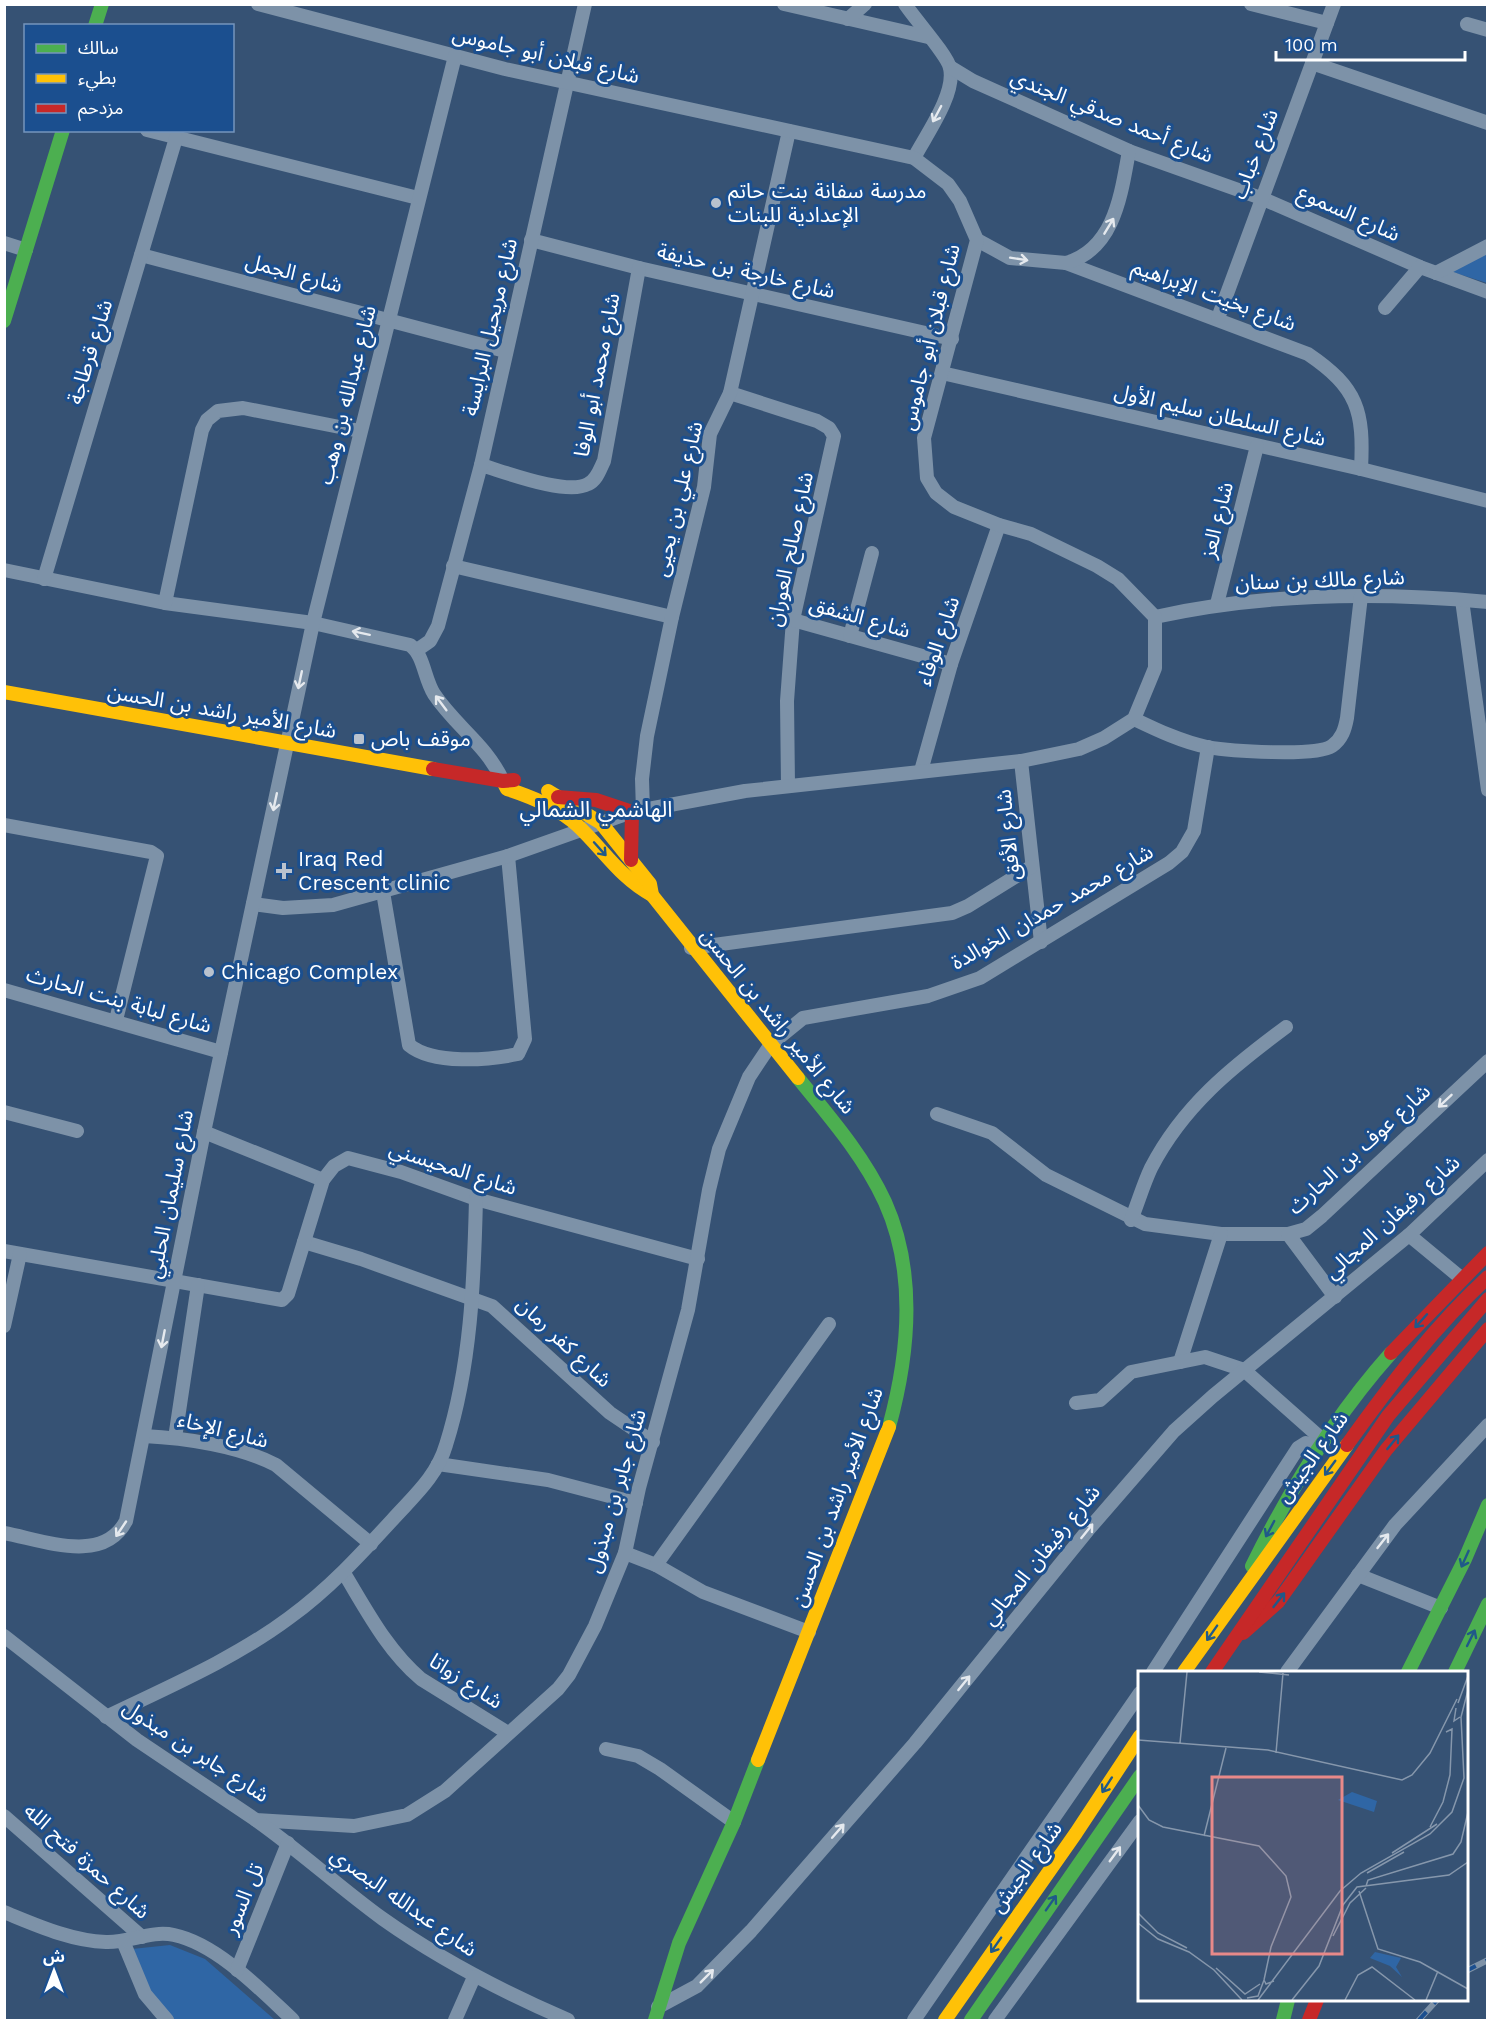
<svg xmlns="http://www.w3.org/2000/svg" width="1492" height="2025" font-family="'Work Sans','Noto Sans Arabic',sans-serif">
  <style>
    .green { fill: #2f66a5 }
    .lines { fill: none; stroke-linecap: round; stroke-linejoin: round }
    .street { stroke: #7d92a8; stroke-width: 14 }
    .fast { stroke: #4caf50; stroke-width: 14 }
    .slow { stroke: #ffc107; stroke-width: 14 }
    .jam { stroke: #c62828; stroke-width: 14 }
    .rail-casing { stroke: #7e92a7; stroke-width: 6 }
    .rail { stroke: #1b4f8f; stroke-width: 4; stroke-dasharray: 11; stroke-linecap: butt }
    .oneway { stroke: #e5e9ee }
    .oneway2 { stroke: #205989 }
    .poi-dot { fill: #b9c2ce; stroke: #1b4f8f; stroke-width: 2 }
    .labels { text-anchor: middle; stroke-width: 6; stroke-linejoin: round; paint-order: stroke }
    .street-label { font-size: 21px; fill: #fff; stroke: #1b4f8f }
    .poi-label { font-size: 21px; fill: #fff; stroke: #1b4f8f; text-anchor: start }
    .neighbourhood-label { font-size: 22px; fill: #fff; stroke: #1b4f8f }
    .inset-road { fill: none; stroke: #8697ac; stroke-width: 1.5 }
    .view { fill: #e88989; fill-opacity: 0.15; stroke: #e88989; stroke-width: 3 }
    .inset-edge { fill: none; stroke: #fff; stroke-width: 3 }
  </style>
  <rect width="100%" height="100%" fill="#365274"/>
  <g class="green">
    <polygon points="1487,250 1487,283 1443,269"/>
    <polygon points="170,1945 205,1959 275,2020 162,2020 132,1949"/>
  </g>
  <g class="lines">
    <g class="street">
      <polyline points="784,4 928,37"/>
      <path d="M905,4c9,14 43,52 45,64 6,26 -24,67 -36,90"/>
      <polyline points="1251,4 1327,23"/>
      <polyline points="848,19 865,4"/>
      <polyline points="1467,24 1488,30"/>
      <polyline points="1312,63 1488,123"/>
      <polyline points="950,67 973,81 1129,151 1261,198 1420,267 1488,292"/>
      <polyline points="147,130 418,198"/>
      <polyline points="531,240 639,268 952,339"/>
      <path d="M977,240l33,18 56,5 242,91c50,34 56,57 53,115"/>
      <polyline points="4,243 26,250"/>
      <polyline points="141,255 505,351"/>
      <path d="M1066,263c49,-14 55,-69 63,-112"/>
      <polyline points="1436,273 1488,246"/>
      <polyline points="1385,308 1420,267"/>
      <polyline points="1218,318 1334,4"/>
      <polyline points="942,373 1361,469 1488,501"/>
      <polyline points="730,393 817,421 829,428 834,436 793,620 787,701 788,785"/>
      <path d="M481,465c24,7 86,31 107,19 9,-4 12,-15 16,-23l35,-193"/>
      <polyline points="453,566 672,617"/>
      <path d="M4,570l161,33 148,20 97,22c14,10 14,33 24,49 22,33 51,49 69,87"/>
      <polyline points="44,579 176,138"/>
      <polyline points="1462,600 1488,790"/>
      <polyline points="165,603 202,430 207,420 218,411 243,408 360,431"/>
      <polyline points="1217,604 1257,446"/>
      <path d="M1155,617c108,-24 223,-25 333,-15"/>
      <polyline points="793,620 951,664"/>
      <polyline points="850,636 872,553"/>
      <polyline points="417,650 430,641 438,626 481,465 585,4"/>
      <path d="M1134,719c23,11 48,23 73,28 22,4 109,10 125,-1 10,-7 13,-17 15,-28l14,-122"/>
      <polyline points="1021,761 1041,942"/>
      <polyline points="921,771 951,664 999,525"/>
      <polyline points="643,811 642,779 647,736 672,617 704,487 710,434 730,393 789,131"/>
      <polyline points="4,825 151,852 157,856 116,1020"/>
      <path d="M383,892l26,153c24,20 80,15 109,9l7,-15 -17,-183"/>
      <polyline points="253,904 283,908 333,905 508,856 632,812 745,791 1021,761 1079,749 1104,738 1134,719 1155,668 1155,617 1118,579 1097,566 1031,534 999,525 954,507 936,493 927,478 924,438 977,240 960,201 948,184 914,158 505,69 258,4"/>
      <polyline points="691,948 952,913 968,906 1031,867"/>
      <polyline points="4,990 221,1052"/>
      <polyline points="4,1112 77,1131"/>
      <polyline points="937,1114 992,1133 1046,1175 1145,1224 1221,1234 1288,1234 1306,1229 1322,1216 1488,1061"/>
      <polyline points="204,1132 323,1180"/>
      <path d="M1131,1220c7,-17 12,-35 20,-52 32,-62 81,-101 135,-141"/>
      <polyline points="1288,1234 1335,1297"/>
      <polyline points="1409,1235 1461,1278"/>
      <polyline points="304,1242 361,1259 492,1306 610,1413 653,1442"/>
      <polyline points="4,1251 282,1300 288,1294 323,1180 334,1166 348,1158 401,1172 476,1199 698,1259"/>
      <polyline points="4,1326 20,1254"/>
      <polyline points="1180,1362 1221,1234"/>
      <polyline points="1076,1403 1100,1400 1131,1372 1205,1357 1244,1370 1324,1441"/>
      <path d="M144,1436c42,2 95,10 132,29l95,79"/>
      <polyline points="175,1438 198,1285"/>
      <polyline points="438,1464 548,1480 636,1503"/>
      <path d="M4,1533c39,7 99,32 122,-12l78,-389 109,-509 142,-567"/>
      <polyline points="625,1553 656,1565 703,1592 809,1632"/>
      <polyline points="656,1565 829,1324"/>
      <path d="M344,1573c23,38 43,77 77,106l87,54"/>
      <polyline points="1358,1575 1441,1608"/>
      <polyline points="4,1636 137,1740 256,1820 354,1826 407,1815 445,1791 558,1689 569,1675 595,1626 625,1553 639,1488 688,1310 709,1190 719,1149 749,1077 771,1044 803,1018 928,996 980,978 1169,863 1182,852 1194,831 1208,747"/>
      <polyline points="1153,1672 1298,1448 1306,1443 1320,1446"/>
      <polyline points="1287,1672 1395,1525 1488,1425"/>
      <path d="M106,1717c62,-30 128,-58 183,-99 40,-29 72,-64 105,-100 20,-22 43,-42 52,-73 25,-79 28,-164 30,-246"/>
      <polyline points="606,1749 638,1756 660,1769 734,1822"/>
      <polyline points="4,1816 142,1937"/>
      <path d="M256,1820c44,31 83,67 127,99 58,41 120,73 185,101"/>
      <path d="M4,1912c32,13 67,29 102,30 23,1 45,-12 68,-7 43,9 88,56 119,85"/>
      <polyline points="123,1941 145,1994 167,2020"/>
      <polyline points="237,1970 288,1843"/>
      <polyline points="658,2007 697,1986 751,1931 915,1743 1088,1530 1174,1431 1213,1396 1409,1235 1488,1160"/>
      <polyline points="455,2020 474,1977"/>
      <polyline points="914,2020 1140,1693"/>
      <polyline points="995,2020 1140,1821"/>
    </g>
    <g class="fast">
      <polyline points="95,26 102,4"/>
      <polyline points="4,321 63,130"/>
      <path d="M798,1078c31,38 66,78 87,124 32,71 24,152 4,225"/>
      <path d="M1252,1566c38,-77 82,-149 139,-213"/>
      <polyline points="1408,1672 1465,1559 1488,1505"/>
      <polyline points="1455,1672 1488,1604"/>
      <polyline points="655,2020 679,1943 734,1822 758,1760"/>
      <polyline points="971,2020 1140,1776"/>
      <polyline points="1283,2020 1288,2000"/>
    </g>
    <g class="slow">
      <polyline points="4,692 433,769"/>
      <path d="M503,781l4,8c25,8 50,18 70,36 26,24 43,53 75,70l146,183"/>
      <polyline points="548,791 601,823 650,884 652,895"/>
      <polyline points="1184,1672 1347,1445"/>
      <polyline points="758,1760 889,1427"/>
      <polyline points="945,2020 1076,1833 1140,1736"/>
    </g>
    <g class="jam">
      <polyline points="433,769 503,781 514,780"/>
      <polyline points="558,797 596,800 632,812 631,860"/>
      <polyline points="1391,1353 1488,1253"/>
      <path d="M1347,1445c43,-60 87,-118 141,-168"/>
      <polyline points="1243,1633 1278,1602 1386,1450 1488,1329"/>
      <polyline points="1212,1672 1388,1416 1488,1299"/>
      <polyline points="1309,2020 1317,2000"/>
    </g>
    <defs>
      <g id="rail">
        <polyline points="1466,1971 1488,1960"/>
        <polyline points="1419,2020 1437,2000"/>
      </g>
    </defs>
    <use href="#rail" class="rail-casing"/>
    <use href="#rail" class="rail"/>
  </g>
  <defs><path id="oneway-shaft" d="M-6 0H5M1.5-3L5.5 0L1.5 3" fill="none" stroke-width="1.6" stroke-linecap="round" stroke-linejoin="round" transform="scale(1.5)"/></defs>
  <g class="oneway">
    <use href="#oneway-shaft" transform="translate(937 114) rotate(118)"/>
    <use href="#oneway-shaft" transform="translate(1109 226) rotate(-59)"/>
    <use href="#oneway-shaft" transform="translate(1019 259) rotate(9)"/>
    <use href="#oneway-shaft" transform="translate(361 633) rotate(-168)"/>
    <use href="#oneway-shaft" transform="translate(300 680) rotate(102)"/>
    <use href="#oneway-shaft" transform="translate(441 703) rotate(-127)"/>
    <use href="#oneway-shaft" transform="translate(275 802) rotate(102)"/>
    <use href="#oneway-shaft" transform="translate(1445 1101) rotate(137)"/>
    <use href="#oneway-shaft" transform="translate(163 1339) rotate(101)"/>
    <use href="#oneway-shaft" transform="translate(121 1529) rotate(124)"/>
    <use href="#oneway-shaft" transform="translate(1087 1531) rotate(-51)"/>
    <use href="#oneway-shaft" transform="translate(1383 1541) rotate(-52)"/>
    <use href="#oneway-shaft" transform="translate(964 1683) rotate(-51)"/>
    <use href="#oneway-shaft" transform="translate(838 1831) rotate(-49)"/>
    <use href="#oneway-shaft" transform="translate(1115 1854) rotate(-54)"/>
    <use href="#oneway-shaft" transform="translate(707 1976) rotate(-45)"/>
  </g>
  <g class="oneway2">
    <use href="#oneway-shaft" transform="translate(600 849) rotate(48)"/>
    <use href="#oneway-shaft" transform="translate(1421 1321) rotate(132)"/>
    <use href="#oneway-shaft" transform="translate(1393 1442) rotate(-51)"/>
    <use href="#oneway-shaft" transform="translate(1330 1468) rotate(126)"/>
    <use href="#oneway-shaft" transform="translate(1270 1529) rotate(118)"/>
    <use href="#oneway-shaft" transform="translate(1465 1559) rotate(114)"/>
    <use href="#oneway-shaft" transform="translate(1279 1600) rotate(-52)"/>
    <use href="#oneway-shaft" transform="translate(1212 1633) rotate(125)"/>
    <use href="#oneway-shaft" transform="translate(1471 1638) rotate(-64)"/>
    <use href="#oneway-shaft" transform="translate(1107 1785) rotate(123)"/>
    <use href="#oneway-shaft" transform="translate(1051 1903) rotate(-55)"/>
    <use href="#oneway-shaft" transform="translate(996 1945) rotate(125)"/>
  </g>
  <g class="poi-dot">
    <circle cx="716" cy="203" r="6"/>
    <rect x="353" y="733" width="12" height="12" rx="3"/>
    <path d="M281 862h6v6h6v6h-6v6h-6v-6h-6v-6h6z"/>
    <circle cx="209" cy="972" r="6"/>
  </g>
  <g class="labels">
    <g class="street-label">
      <text transform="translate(546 55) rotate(13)" y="7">شارع قبلان أبو جاموس</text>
      <text transform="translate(1112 116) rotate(22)" y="7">شارع أحمد صدقي الجندي</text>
      <text transform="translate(1255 154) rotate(-69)" y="7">شارع خباب</text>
      <text transform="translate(1349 213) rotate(24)" y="7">شارع السموع</text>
      <text transform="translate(746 271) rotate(13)" y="7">شارع خارجة بن حذيفة</text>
      <text transform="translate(294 273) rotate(15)" y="7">شارع الجمل</text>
      <text transform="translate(1214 295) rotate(20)" y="7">شارع بخيت الإبراهيم</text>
      <text transform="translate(490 327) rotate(-77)" y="7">شارع مريحيل البرايسة</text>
      <text transform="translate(930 337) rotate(-76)" y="7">شارع قبلان أبو جاموس</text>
      <text transform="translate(90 352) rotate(-73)" y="7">شارع قرطاجة</text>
      <text transform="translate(597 375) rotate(-79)" y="7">شارع محمد أبو الوفا</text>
      <text transform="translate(347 395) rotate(-76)" y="7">شارع عبدالله بن وهب</text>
      <text transform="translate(1220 415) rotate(13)" y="7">شارع السلطان سليم الأول</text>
      <text transform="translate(678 499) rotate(-77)" y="7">شارع علي بن يحيى</text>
      <text transform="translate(1217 520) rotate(-76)" y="7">شارع العز</text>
      <text transform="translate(790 549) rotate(-78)" y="7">شارع صالح العوران</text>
      <text transform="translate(1320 580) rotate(-2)" y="7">شارع مالك بن سنان</text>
      <text transform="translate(860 617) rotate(16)" y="7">شارع الشفق</text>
      <text transform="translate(938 641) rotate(-71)" y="7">شارع الوفاء</text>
      <text transform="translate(222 711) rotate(10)" y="7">شارع الأمير راشد بن الحسن</text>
      <text transform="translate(1008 835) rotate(-96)" y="7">شارع الأفق</text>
      <text transform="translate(1052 907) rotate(-30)" y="7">شارع محمد حمدان الخوالدة</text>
      <text transform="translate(119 1000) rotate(16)" y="7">شارع لبابة بنت الحارث</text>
      <text transform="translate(778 1021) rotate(51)" y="7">شارع الأمير راشد بن الحسن</text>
      <text transform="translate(1359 1149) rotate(-42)" y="7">شارع عوف بن الحارث</text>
      <text transform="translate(453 1168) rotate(18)" y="7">شارع المحيسني</text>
      <text transform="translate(170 1194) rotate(-79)" y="7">شارع سليمان الحلبي</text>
      <text transform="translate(1392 1217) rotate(-42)" y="7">شارع رفيفان المجالي</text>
      <text transform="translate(564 1342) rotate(43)" y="7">شارع كفر رمان</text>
      <text transform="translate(223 1430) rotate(14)" y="7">شارع الإخاء</text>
      <text transform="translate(1312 1457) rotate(-54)" y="7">شارع الجيش</text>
      <text transform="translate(616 1491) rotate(-74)" y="7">شارع جابر بن مبذول</text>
      <text transform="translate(837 1497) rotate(-70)" y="7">شارع الأمير راشد بن الحسن</text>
      <text transform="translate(1041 1555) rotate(-51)" y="7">شارع رفيفان المجالي</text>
      <text transform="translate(466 1681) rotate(33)" y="7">شارع زواتا</text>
      <text transform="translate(196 1751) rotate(33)" y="7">شارع جابر بن مبذول</text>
      <text transform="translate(87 1861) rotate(42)" y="7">شارع حمزة فتح الله</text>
      <text transform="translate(1026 1867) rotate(-54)" y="7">شارع الجيش</text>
      <text transform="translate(243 1899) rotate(-68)" y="7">تل السور</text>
      <text transform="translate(404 1902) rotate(35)" y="7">شارع عبدالله البصري</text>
    </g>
    <g class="poi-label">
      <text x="728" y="198">مدرسة سفانة بنت حاتم<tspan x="728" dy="24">الإعدادية للبنات</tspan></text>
      <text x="371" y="746">موقف باص</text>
      <text x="298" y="866">Iraq Red<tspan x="298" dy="24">Crescent clinic</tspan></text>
      <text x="221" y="979">Chicago Complex</text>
    </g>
    <g class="neighbourhood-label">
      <text x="596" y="817">الهاشمي الشمالي</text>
    </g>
  </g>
  <g transform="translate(1138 1671)">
    <rect width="330" height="330" fill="#365274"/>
    <path d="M214,121l25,9 -3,11 -36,-12zM237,281l26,6 -5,9 6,10 -12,-11 -20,-8z" fill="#2f66a5"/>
    <path class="inset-road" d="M121,1l30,3M320,32l10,-27M318,37l-2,13 6,-4M0,69l130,10 134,30 10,-5 18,-22 27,-54M42,72l7,-71M138,82l7,-80M0,134l11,15 14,7 96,19 27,30 5,21 -20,50 -7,33M292,156l13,-25 7,-27 2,-46 -6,3M66,165l22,-88M254,182l45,-29M229,202l37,-21M228,215l2,-6 85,-26 8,-12 7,-30M221,220l19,58 42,13 48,27M0,242l20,20 29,15M0,252l20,16 31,13 25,18 28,30M195,265l17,-33 16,-15M78,297l29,26 15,-10M109,327l11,-2 6,-16 2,4 8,-3M120,329l82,-109 21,-18 69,-39 22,-22 12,-34 -3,-61 7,-27M154,329l27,-34 24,-61 14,-18 92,-12 19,-13M207,329l13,-25 14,-8 43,33M288,329l12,-29"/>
    <path class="view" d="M74,106h130v177h-130z"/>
    <rect width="330" height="330" class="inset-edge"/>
  </g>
  <rect width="1492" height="2025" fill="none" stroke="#ffffff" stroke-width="12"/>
  <rect x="24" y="24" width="210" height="108" fill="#1b4f8f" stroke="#7695bc" stroke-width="1.5"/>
  <rect x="36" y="44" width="30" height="9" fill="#4caf50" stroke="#7695bc" stroke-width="1.5"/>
  <text x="78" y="54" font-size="18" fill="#ffffff">سالك</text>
  <rect x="36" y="74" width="30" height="9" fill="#ffc107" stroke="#7695bc" stroke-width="1.5"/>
  <text x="78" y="84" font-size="18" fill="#ffffff">بطيء</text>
  <rect x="36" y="104" width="30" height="9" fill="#c62828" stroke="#7695bc" stroke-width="1.5"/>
  <text x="78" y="114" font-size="18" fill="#ffffff">مزدحم</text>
  <g transform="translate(54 1971)" stroke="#1b4f8f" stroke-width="4.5" paint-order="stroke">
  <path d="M0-4.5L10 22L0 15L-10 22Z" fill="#ffffff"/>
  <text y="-9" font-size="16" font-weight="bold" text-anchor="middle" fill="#ffffff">ش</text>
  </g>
  <path d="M1276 51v9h189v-9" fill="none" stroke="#ffffff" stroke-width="3"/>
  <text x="1285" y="51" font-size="18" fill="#ffffff" stroke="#1b4f8f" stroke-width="4.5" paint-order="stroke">100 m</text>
</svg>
